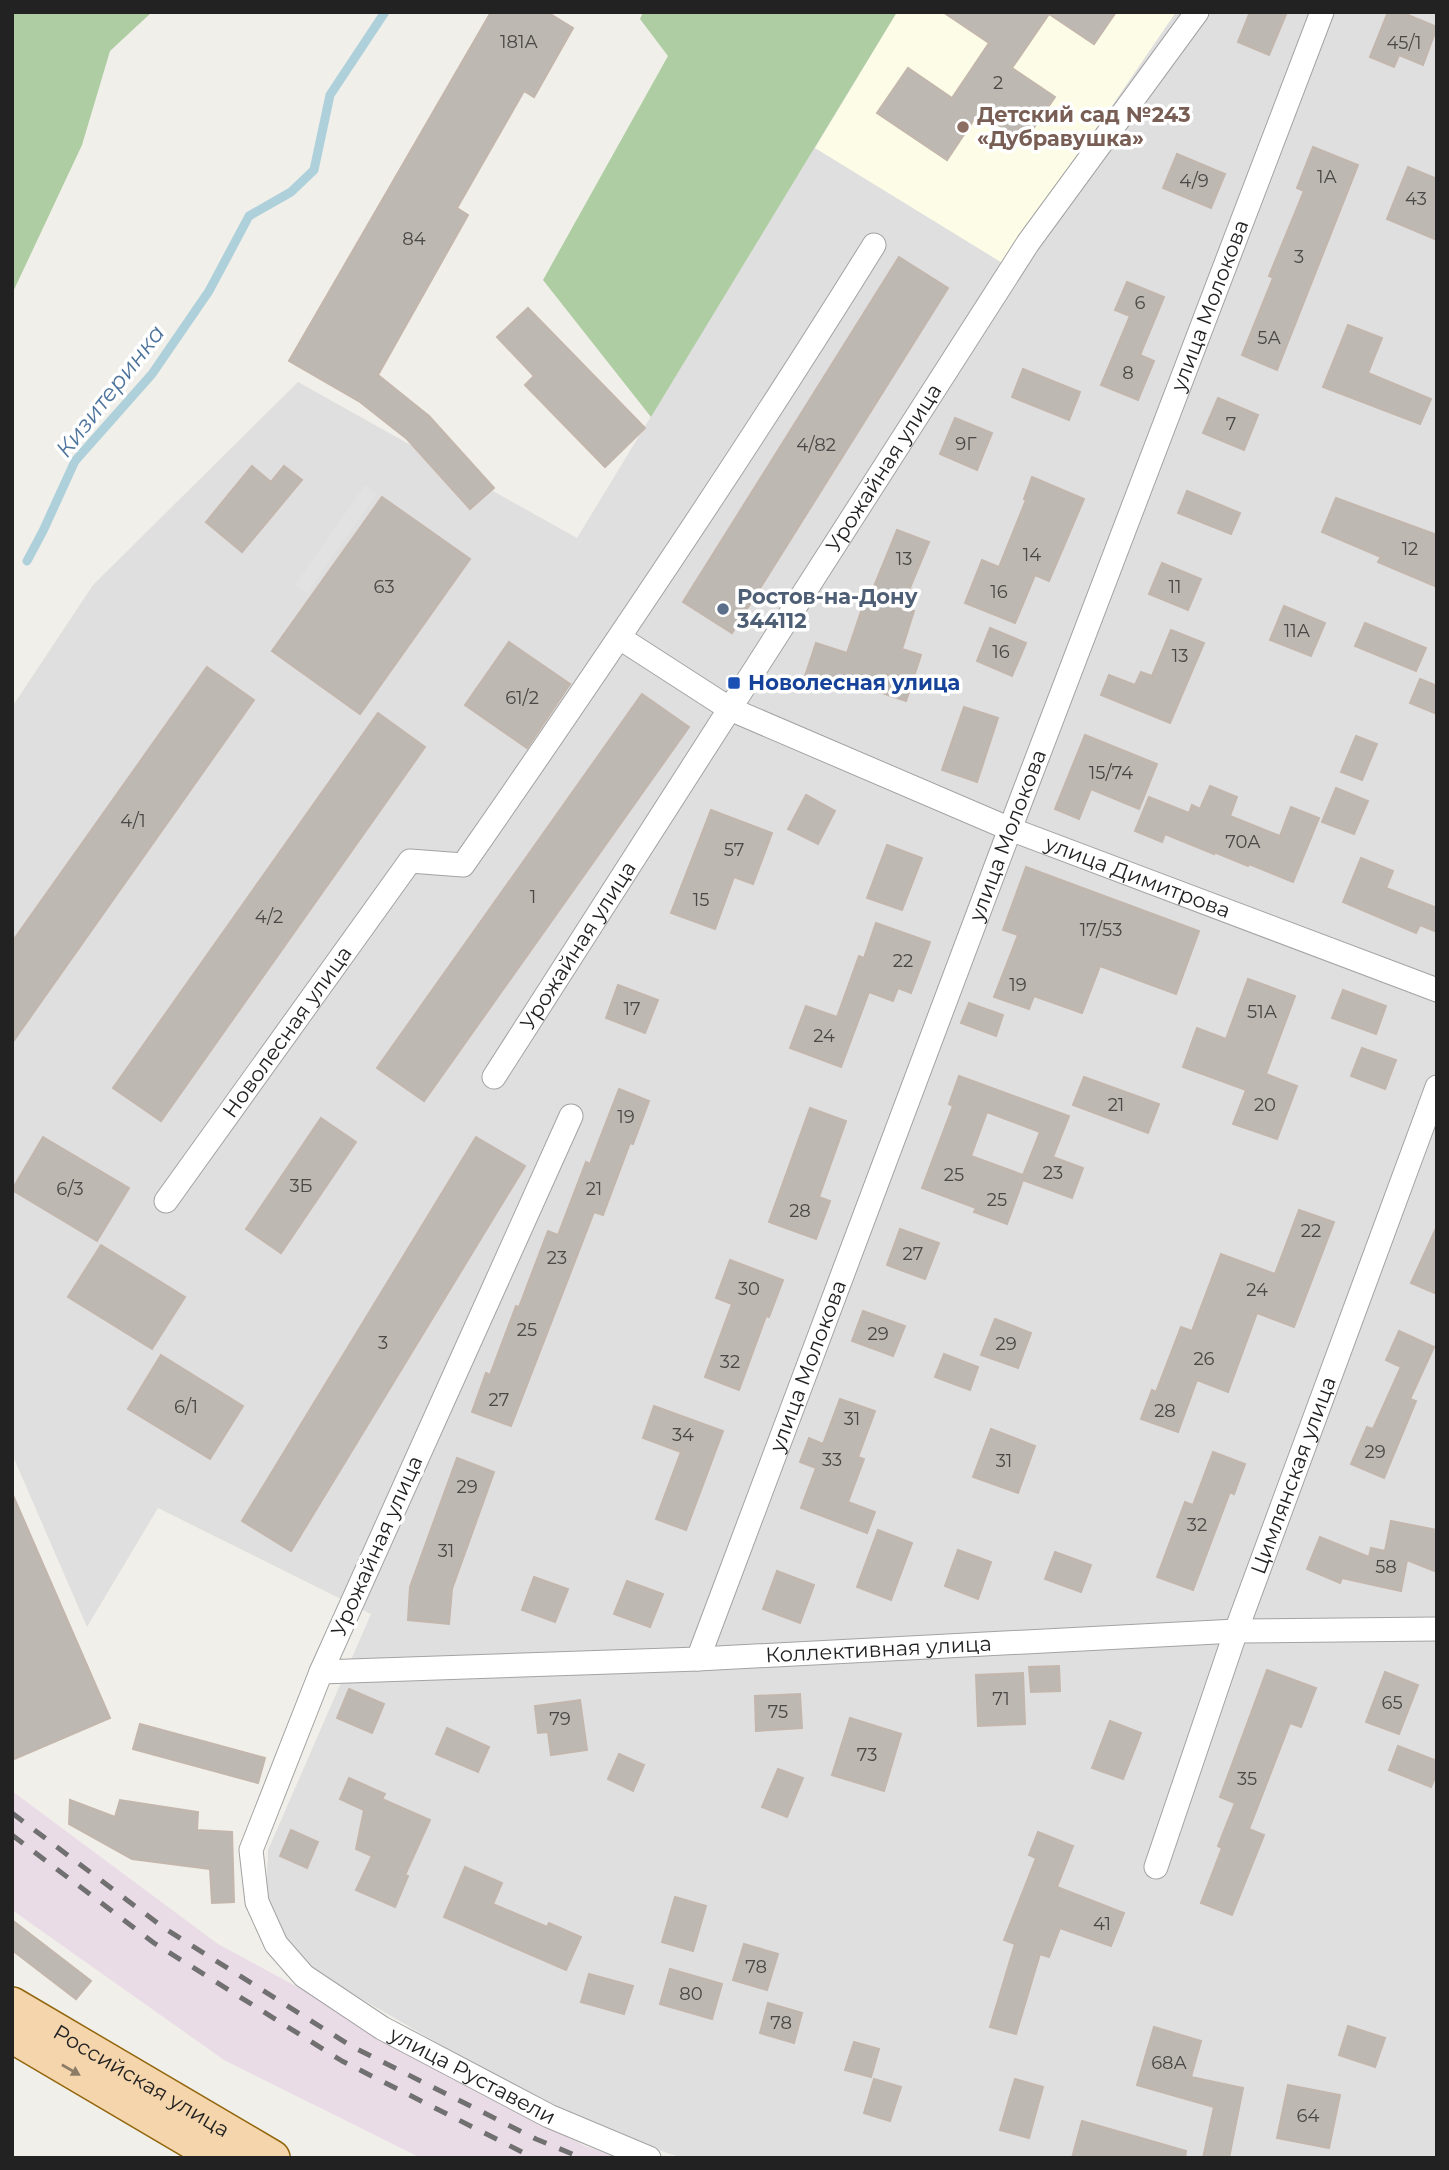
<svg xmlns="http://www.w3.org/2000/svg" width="1449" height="2170" font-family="Montserrat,sans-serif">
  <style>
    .residential { fill: #e0dfdf }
    .industrial { fill: #eadce7 }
    .education { fill: #fdfde7 }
    .forest { fill: #aecda2 }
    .parking { fill: #e2e2e2 }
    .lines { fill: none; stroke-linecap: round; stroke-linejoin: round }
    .stream { stroke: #aed0db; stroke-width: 9 }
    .building { fill: #beb8b2; stroke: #c2b6ad; stroke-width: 2; fill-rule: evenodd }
    .street-casing { stroke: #a3a3a3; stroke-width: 25 }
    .primary-casing { stroke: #93670d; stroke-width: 38 }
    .street { stroke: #fff; stroke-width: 23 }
    .primary { stroke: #f5d5ab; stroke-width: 35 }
    .rail { stroke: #707070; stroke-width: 5; stroke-dasharray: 14 14; stroke-linecap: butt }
    .oneway { fill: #8c7c66 }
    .education-dot { fill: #8d6e63; stroke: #fff; stroke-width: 2.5 }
    .service-dot { fill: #5c6f8a; stroke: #fff; stroke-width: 2.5 }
    .transit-dot { fill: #1a4fb4; stroke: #fff; stroke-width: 2.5 }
    .labels { text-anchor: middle; stroke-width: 7; stroke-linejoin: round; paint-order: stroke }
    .number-label { font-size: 18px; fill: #494846 }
    .education-label { font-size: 21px; font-weight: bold; fill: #785e54; stroke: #fff; text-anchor: start }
    .street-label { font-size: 21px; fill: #222; stroke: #fff }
    .service-label { font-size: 21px; font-weight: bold; fill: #4e5e75; stroke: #fff; text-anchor: start }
    .transit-label { font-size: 21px; font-weight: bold; fill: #164399; stroke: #fff; text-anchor: start }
    .water-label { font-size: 23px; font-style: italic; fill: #4e749c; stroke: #fff }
  </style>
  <rect width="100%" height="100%" fill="#f1efe9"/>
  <polygon class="residential" points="897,12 1437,12 1437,2158 682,2158 568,2119 312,1970 283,1938 266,1900 268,1850 371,1614 158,1508 87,1627 12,1454 12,707 93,585 298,382 577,538"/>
  <polygon class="industrial" points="12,1791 218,1944 427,2057 585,2146 620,2158 421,2158 224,2060 12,1910"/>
  <polygon class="education" points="897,12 1176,12 1004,264 815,148"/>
  <g class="forest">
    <polygon points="12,12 152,12 110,51 82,145 12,294"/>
    <polygon points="643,12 897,12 651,417 543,280 668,56 640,19"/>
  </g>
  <polygon class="parking" points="365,485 377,494 307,593 295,585"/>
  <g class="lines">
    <polyline class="stream" points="27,561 43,531 75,461 152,374 209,291 249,216 291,192 314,170 330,95 385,12"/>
  </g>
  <g class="building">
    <polygon points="491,12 547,12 573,28 534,97 524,91 457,208 468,215 378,375 429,416 494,488 470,509 407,439 360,402 289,361"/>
    <polygon points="943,12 1116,12 1094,44 1049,14 1012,68 1055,97 1024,142 979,112 947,160 877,113 908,68 952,98 989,43"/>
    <polygon points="1250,12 1287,12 1269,55 1238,42"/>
    <polygon points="1388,12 1401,12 1437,27 1423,65 1399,55 1394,67 1370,57"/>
    <polygon points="1313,147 1358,165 1277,370 1242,355 1273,278 1269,276 1304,191 1297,188"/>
    <polygon points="1177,154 1225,174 1211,208 1163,188"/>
    <polygon points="1408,167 1437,179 1437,240 1387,219"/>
    <polygon points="899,257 948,288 732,633 683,602"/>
    <polygon points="1127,282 1164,297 1140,355 1154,361 1138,400 1101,385 1130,316 1115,310"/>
    <polygon points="528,308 645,428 605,467 525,385 534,376 497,337"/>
    <polygon points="1348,325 1382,338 1368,373 1431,399 1420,424 1323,387"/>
    <polygon points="1023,369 1080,392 1069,420 1012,397"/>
    <polygon points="1218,398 1258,415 1244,450 1203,433"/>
    <polygon points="955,418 992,433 977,470 940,454"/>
    <polygon points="252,466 271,482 284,466 302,480 242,552 206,522"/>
    <polygon points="1032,477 1084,499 1049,581 1035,575 1015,623 965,603 982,560 999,567 1026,500 1024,499"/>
    <polygon points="1187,491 1240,513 1231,534 1178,513"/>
    <polygon points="382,497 470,559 360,714 272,651"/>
    <polygon points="1336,498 1437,535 1437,587 1378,562 1381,557 1322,532"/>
    <polygon points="897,530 929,542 902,607 914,611 902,649 921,655 906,701 837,678 834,686 805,676 816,643 847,653 869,588 873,589"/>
    <polygon points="1162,563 1201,579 1188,610 1149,594"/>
    <polygon points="1284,606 1325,623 1311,656 1270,640"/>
    <polygon points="1365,623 1426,648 1416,671 1355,646"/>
    <polygon points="990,628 1026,643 1012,676 977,661"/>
    <polygon points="1171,630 1204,643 1170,723 1101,695 1109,675 1135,685 1141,672 1152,676"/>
    <polygon points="509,642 570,684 527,748 465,705"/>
    <polygon points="207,667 254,700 12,1043 12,942"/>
    <polygon points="1420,679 1437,686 1437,714 1410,703"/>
    <polygon points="642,694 689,727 424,1101 377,1068"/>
    <polygon points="964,707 998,718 977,782 942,770"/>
    <polygon points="378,713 425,747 161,1121 113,1088"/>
    <polygon points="1085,735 1157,764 1139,809 1091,789 1079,819 1055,809"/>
    <polygon points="1356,736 1377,744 1362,780 1341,772"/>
    <polygon points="1210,786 1237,797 1230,816 1280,836 1291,807 1319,818 1293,882 1249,864 1248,866 1214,852 1214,854 1165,834 1162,842 1135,831 1149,797 1189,813 1192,805 1200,809"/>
    <polygon points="1336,788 1368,801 1354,834 1322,822"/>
    <polygon points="806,795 835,811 818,844 788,829"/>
    <polygon points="711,810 772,833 753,884 734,877 715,929 671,913"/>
    <polygon points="887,845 922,858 902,910 867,898"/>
    <polygon points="1361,858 1393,871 1386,888 1437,908 1437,932 1420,925 1416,933 1343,902"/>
    <polygon points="1026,867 1199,931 1176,994 1100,966 1082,1013 1034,996 1029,1009 994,997 1018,935 1003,930"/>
    <polygon points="876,923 930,942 911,993 898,988 893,1001 869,992 841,1067 790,1048 806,1006 837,1017 859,956 864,958"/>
    <polygon points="1248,979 1295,996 1266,1074 1297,1086 1277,1139 1233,1124 1246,1090 1183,1067 1197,1028 1226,1039"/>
    <polygon points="618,985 658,1000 645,1033 606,1018"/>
    <polygon points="1343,990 1386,1006 1376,1034 1332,1018"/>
    <polygon points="969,1003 1003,1015 996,1036 961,1023"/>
    <polygon points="1362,1048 1396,1060 1385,1089 1351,1076"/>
    <path d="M959,1076l110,40 -16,41 30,11 -11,30 -49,-18 -16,44 -33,-12 2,-4 -54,-20 31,-82 -4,-2zM987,1112l53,20 -17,43 -52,-19z"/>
    <polygon points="1084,1077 1159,1104 1148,1133 1073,1105"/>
    <polygon points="619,1089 649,1101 633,1144 630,1143 603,1215 594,1212 511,1426 472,1412 486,1373 490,1375 516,1306 519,1307 548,1231 558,1235 586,1162 590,1164"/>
    <polygon points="810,1108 846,1121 819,1197 830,1201 816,1239 769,1222"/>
    <polygon points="321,1118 356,1142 281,1253 246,1229"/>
    <polygon points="43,1137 129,1188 97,1241 12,1190"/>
    <polygon points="476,1137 525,1166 291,1551 242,1521"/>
    <polygon points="1299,1210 1334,1222 1294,1327 1257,1313 1228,1392 1197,1380 1178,1432 1141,1419 1152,1390 1156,1392 1181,1327 1192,1331 1221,1254 1275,1274"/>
    <polygon points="1437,1226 1437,1294 1411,1283"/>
    <polygon points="900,1229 939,1243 925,1279 887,1265"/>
    <polygon points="101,1245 185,1297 152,1349 68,1297"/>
    <polygon points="730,1260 783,1280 769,1317 766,1316 739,1390 705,1377 732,1304 716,1298"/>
    <polygon points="863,1311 905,1326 893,1356 852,1341"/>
    <polygon points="995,1319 1031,1333 1018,1368 981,1355"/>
    <polygon points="1399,1331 1434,1347 1410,1399 1416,1401 1384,1478 1351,1464 1367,1427 1373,1429 1401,1367 1386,1360"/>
    <polygon points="944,1354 978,1367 970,1390 935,1377"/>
    <polygon points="161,1355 243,1406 210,1459 128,1409"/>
    <polygon points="840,1399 875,1411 858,1457 864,1459 848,1502 875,1512 867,1533 801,1508 816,1468 800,1462 809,1438 823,1444"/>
    <polygon points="654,1406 723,1431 686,1530 656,1519 681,1452 643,1438"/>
    <polygon points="991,1429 1035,1446 1018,1493 973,1477"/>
    <polygon points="1213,1452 1245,1464 1234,1494 1230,1492 1193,1590 1157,1577 1185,1502 1193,1505"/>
    <polygon points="457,1458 494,1472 452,1589 449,1624 408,1620 410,1587"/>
    <polygon points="12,1493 110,1718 12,1760"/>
    <polygon points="1391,1521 1437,1530 1437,1572 1407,1560 1401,1591 1342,1578 1340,1583 1307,1569 1320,1537 1369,1557 1371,1548 1385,1551"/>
    <polygon points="878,1530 912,1543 891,1600 857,1587"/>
    <polygon points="958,1550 991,1562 978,1599 945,1586"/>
    <polygon points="1055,1552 1091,1565 1081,1592 1045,1579"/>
    <polygon points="777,1571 814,1585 800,1623 763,1609"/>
    <polygon points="534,1577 568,1589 555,1622 522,1610"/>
    <polygon points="627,1581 663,1594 650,1627 614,1614"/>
    <polygon points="1059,1666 1060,1691 1031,1692 1029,1667"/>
    <polygon points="1267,1670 1316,1688 1301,1727 1290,1723 1249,1829 1264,1835 1232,1915 1201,1903 1222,1848 1218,1846 1235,1803 1220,1797"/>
    <polygon points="1385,1672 1418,1685 1399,1734 1366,1722"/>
    <polygon points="1023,1673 1025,1724 978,1726 976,1675"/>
    <polygon points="349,1689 384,1704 372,1733 337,1718"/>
    <polygon points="800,1694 802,1728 756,1731 755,1696"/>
    <polygon points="580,1700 587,1750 551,1755 548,1732 538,1733 535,1706"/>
    <polygon points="850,1718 901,1734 884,1791 832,1775"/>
    <polygon points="1110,1721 1141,1733 1123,1779 1092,1768"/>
    <polygon points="140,1724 265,1758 258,1783 133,1749"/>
    <polygon points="447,1728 489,1747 478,1772 436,1754"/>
    <polygon points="1398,1746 1437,1761 1437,1773 1431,1787 1389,1770"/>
    <polygon points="619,1754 644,1765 633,1791 608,1779"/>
    <polygon points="778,1769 803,1778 787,1817 762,1807"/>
    <polygon points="349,1778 385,1794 382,1799 430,1820 405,1875 408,1876 395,1907 356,1890 372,1856 356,1849 364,1810 340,1799"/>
    <polygon points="70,1800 115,1817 120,1800 198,1812 197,1830 232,1832 234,1902 212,1903 210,1869 132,1859 69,1824"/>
    <polygon points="291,1830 318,1842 307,1868 280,1856"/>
    <polygon points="1038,1832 1073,1846 1057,1887 1124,1913 1111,1946 1060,1928 1049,1957 1040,1954 1016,2034 990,2027 1015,1944 1004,1940 1036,1858 1029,1855"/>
    <polygon points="465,1867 502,1883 493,1904 547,1927 549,1923 581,1937 566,1970 444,1917"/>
    <polygon points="675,1897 706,1906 693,1951 662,1942"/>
    <polygon points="12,1920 91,1981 76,1999 12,1950"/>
    <polygon points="744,1944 778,1954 767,1990 733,1980"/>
    <polygon points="670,1969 722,1984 712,2019 660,2004"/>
    <polygon points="589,1974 633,1986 624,2014 581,2002"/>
    <polygon points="768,2003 802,2013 794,2043 760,2033"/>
    <polygon points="1348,2026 1385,2038 1375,2067 1339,2055"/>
    <polygon points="1154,2027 1201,2041 1191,2077 1243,2088 1229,2158 1203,2158 1214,2107 1137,2085"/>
    <polygon points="854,2042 879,2049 871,2077 845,2070"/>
    <polygon points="874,2079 901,2087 890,2121 864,2113"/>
    <polygon points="1015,2079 1043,2087 1029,2138 1000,2130"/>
    <polygon points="1288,2085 1340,2095 1329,2148 1277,2138"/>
    <polygon points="1082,2121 1186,2151 1185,2158 1072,2158"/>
  </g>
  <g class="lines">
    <defs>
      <g id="street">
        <path id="s1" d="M620,638l110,71 280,120 427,161"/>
        <path id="s2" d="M494,1077l534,-834 169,-231"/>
        <path id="s3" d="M571,1116l-250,556 -70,178 6,52 19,42 28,32 78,52 167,88 100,42"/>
        <path id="s4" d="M166,1201l244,-340 53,4c142,-204 280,-409 411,-620"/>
        <path id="s5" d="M698,1659l312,-830 312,-817"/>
        <path id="s6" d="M321,1672l377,-13 538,-28 201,-2"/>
        <path id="s7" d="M1156,1867l80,-236 201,-544"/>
      </g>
      <g id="primary">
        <path id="s8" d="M12,2005l260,153"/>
        <polyline points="12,2035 221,2158"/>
      </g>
    </defs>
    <use href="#street" class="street-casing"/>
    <use href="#primary" class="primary-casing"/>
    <use href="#street" class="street"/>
    <use href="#primary" class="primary"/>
    <g class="rail">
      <polyline points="12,1813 164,1928 351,2046 536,2139 582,2158"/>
      <polyline points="12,1835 154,1943 342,2061 534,2158"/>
    </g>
  </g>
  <defs><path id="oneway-solid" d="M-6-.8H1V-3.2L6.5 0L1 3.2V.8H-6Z" transform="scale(1.75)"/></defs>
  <use class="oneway" href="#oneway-solid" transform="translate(71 2070) rotate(30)"/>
  <circle class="education-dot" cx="963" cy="127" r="7"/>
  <circle class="service-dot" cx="723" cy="609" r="7"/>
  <rect class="transit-dot" x="727" y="676" width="14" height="14" rx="3.5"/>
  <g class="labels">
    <g class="number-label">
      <text x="519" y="48">181А</text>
      <text x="1404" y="49">45/1</text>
      <text x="998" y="89">2</text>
      <text x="1327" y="183">1А</text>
      <text x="1194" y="187">4/9</text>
      <text x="1416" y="205">43</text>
      <text x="414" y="245">84</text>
      <text x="1299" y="263">3</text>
      <text x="1140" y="309">6</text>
      <text x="1269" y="344">5А</text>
      <text x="1128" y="379">8</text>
      <text x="1231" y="430">7</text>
      <text x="966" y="450">9Г</text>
      <text x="816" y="451">4/82</text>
      <text x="1410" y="555">12</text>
      <text x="1032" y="561">14</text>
      <text x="904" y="565">13</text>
      <text x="384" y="593">63</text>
      <text x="1175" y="593">11</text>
      <text x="999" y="598">16</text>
      <text x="1297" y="637">11А</text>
      <text x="1001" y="658">16</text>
      <text x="1180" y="662">13</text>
      <text x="522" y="704">61/2</text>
      <text x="1111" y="779">15/74</text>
      <text x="133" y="827">4/1</text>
      <text x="1243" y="848">70А</text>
      <text x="734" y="856">57</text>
      <text x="533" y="903">1</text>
      <text x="701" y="906">15</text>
      <text x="269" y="923">4/2</text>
      <text x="1101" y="936">17/53</text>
      <text x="903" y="967">22</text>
      <text x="1018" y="991">19</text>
      <text x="632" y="1015">17</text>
      <text x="1262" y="1018">51А</text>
      <text x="824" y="1042">24</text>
      <text x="1116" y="1111">21</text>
      <text x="1265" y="1111">20</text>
      <text x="626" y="1123">19</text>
      <text x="1053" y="1179">23</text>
      <text x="954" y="1181">25</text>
      <text x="301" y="1192">3Б</text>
      <text x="70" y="1195">6/3</text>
      <text x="594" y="1195">21</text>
      <text x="997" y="1206">25</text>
      <text x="800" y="1217">28</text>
      <text x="1311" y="1237">22</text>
      <text x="913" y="1260">27</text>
      <text x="557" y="1264">23</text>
      <text x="749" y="1295">30</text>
      <text x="1257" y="1296">24</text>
      <text x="527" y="1336">25</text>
      <text x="878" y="1340">29</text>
      <text x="383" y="1349">3</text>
      <text x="1006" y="1350">29</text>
      <text x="1204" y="1365">26</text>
      <text x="730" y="1368">32</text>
      <text x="499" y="1406">27</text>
      <text x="186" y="1413">6/1</text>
      <text x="1165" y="1417">28</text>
      <text x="852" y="1425">31</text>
      <text x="683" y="1441">34</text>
      <text x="1375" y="1458">29</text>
      <text x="832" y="1466">33</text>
      <text x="1004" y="1467">31</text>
      <text x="467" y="1493">29</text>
      <text x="1197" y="1531">32</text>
      <text x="446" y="1557">31</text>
      <text x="1386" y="1573">58</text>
      <text x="1001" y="1705">71</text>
      <text x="1392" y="1709">65</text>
      <text x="778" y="1718">75</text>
      <text x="560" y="1725">79</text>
      <text x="867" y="1761">73</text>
      <text x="1247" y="1785">35</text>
      <text x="1102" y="1930">41</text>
      <text x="756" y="1973">78</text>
      <text x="691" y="2000">80</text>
      <text x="781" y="2029">78</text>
      <text x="1169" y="2069">68А</text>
      <text x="1308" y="2122">64</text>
    </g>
    <g class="education-label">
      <text x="977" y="122">Детский сад №243<tspan x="977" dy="24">«Дубравушка»</tspan></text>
    </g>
    <g class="street-label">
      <text dy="7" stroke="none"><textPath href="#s5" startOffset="1447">улица Молокова</textPath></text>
      <text dy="7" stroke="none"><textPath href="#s2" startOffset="723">Урожайная улица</textPath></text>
      <text dy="7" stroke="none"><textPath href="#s5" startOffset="880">улица Молокова</textPath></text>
      <text dy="7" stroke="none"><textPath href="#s1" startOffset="572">улица Димитрова</textPath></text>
      <text dy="7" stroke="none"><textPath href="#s2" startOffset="156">Урожайная улица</textPath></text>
      <text dy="7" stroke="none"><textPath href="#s4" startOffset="208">Новолесная улица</textPath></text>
      <text dy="7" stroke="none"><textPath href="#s5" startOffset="313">улица Молокова</textPath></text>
      <text dy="7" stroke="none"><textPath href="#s7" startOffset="415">Цимлянская улица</textPath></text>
      <text transform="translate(377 1546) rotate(-66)" y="7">Урожайная улица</text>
      <text dy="7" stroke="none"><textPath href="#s6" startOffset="558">Коллективная улица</textPath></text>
      <text dy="7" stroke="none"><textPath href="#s3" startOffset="1138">улица Руставели</textPath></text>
      <text dy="7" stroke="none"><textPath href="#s8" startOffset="150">Российская улица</textPath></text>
    </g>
    <g class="service-label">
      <text x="737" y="604">Ростов-на-Дону<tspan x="737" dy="24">344112</tspan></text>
    </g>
    <g class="transit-label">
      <text x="748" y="690">Новолесная улица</text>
    </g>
    <g class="water-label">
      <text transform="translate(110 391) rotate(-52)" y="8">Кизитеринка</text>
    </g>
  </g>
  <rect width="1449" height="2170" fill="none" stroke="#222222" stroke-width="28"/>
</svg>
